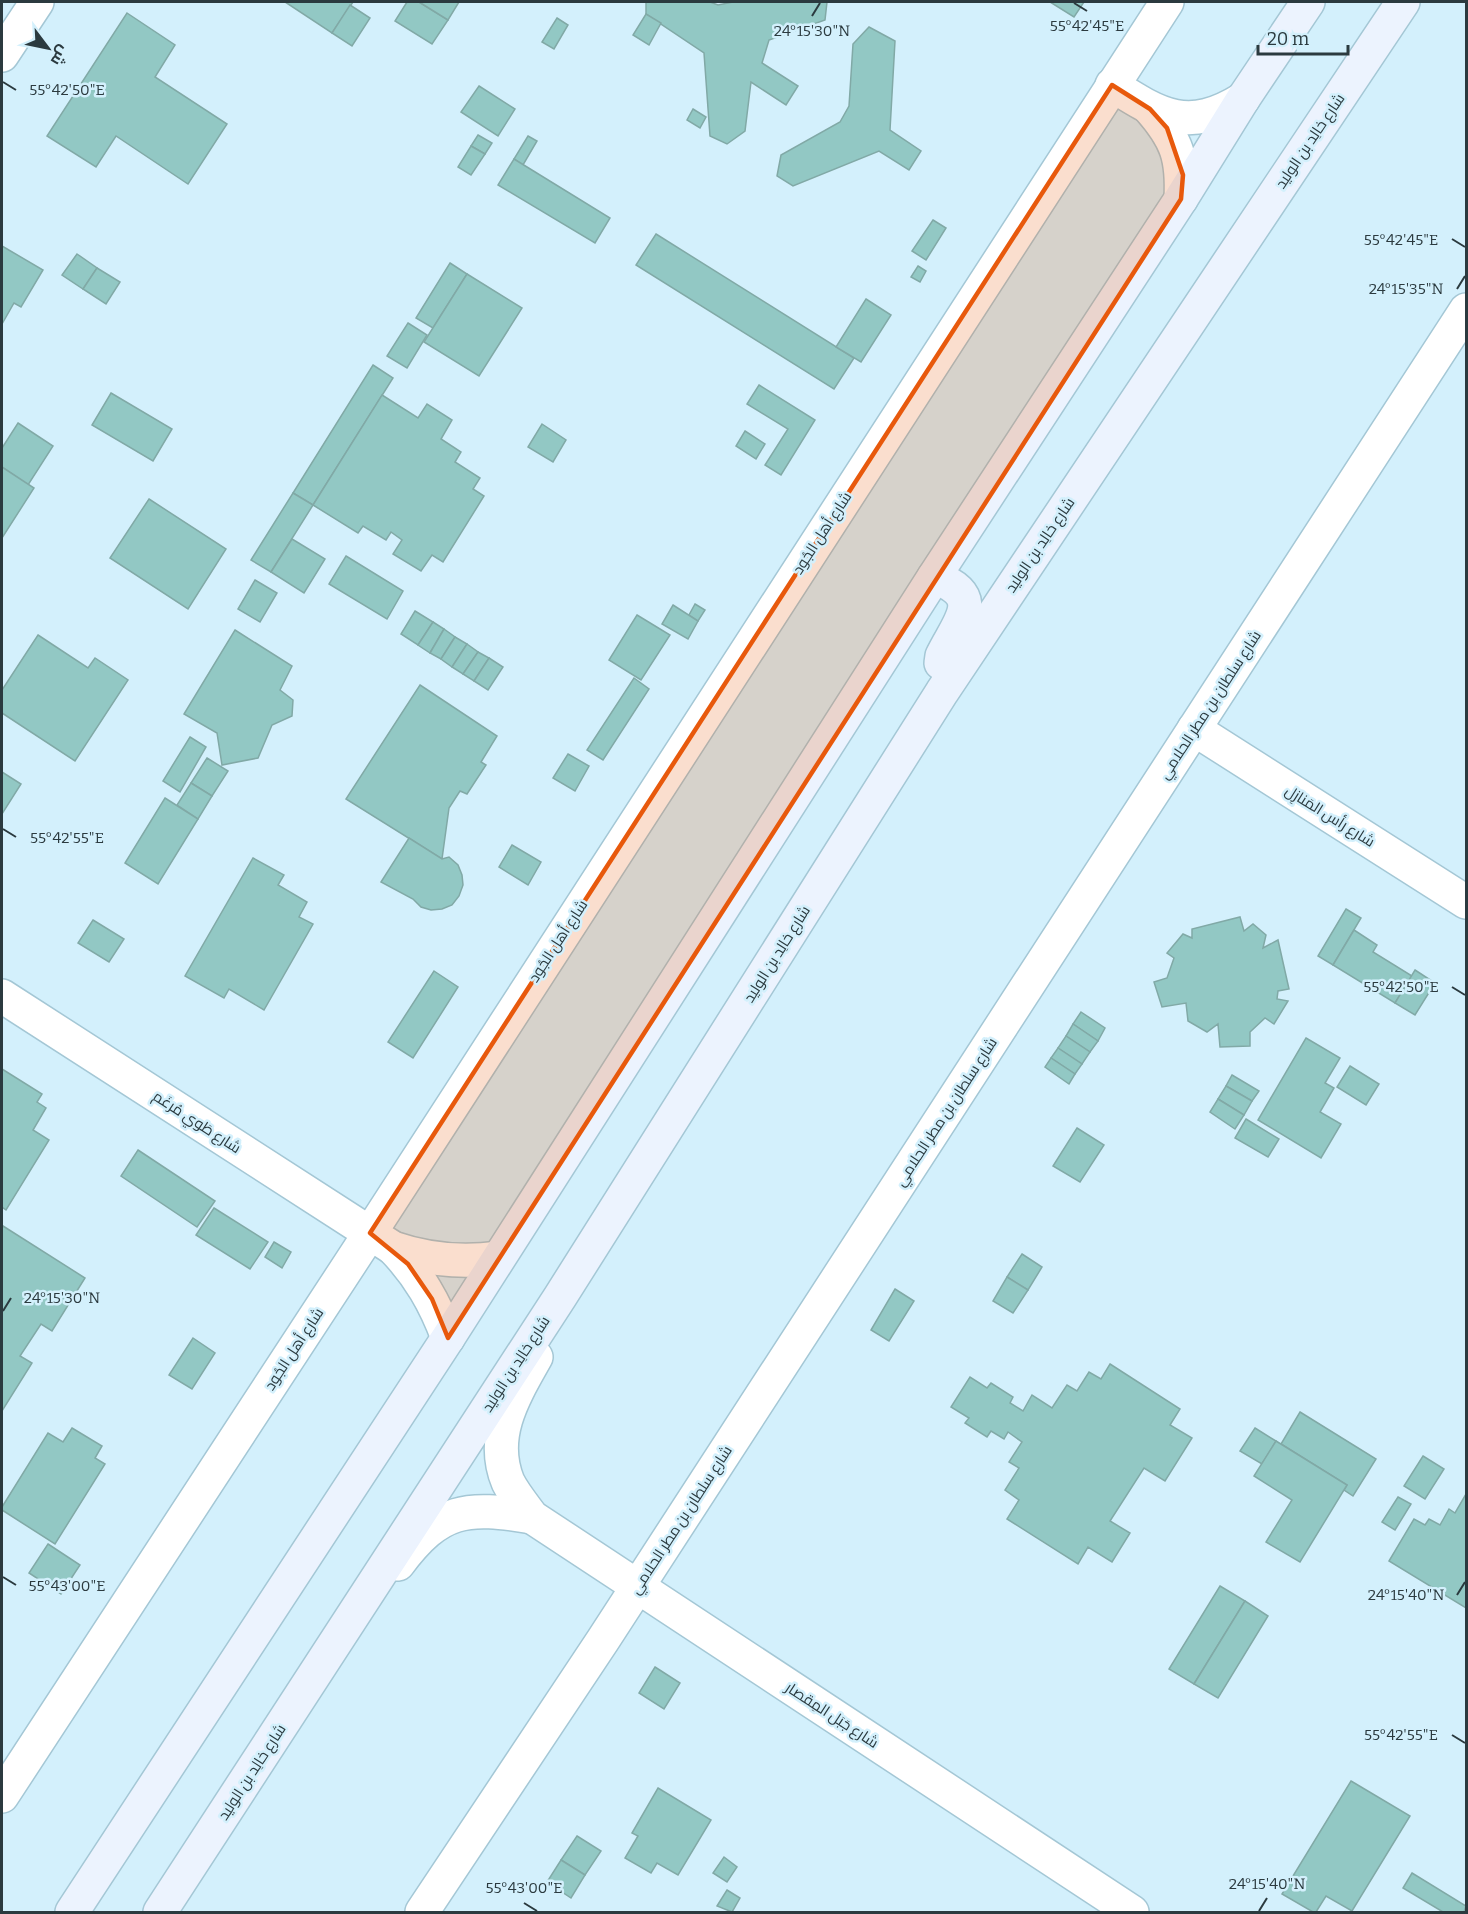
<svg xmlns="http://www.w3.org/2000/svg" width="1468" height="1914" font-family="Bitter,Cairo,serif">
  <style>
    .building { fill: #92c8c4; stroke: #81a9a6; stroke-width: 1.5 }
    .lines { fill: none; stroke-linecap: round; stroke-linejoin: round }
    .street-casing { stroke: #a4c7d5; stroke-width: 36 }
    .secondary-casing { stroke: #a4c7d5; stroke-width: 36 }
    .street { stroke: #fff; stroke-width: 33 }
    .secondary { stroke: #ecf3fe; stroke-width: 33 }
    .marked { fill: #e8590c; fill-opacity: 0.2; stroke: #e8590c; stroke-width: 4.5; stroke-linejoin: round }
    .ticks { fill: none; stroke: #2b3a3f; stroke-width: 2 }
    .labels { text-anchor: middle; stroke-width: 5; stroke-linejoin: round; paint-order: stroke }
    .street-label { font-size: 15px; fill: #2b3a3f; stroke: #d3f0fc }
    .ticks-label { font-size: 15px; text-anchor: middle; fill: #2b3a3f; stroke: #d3f0fc; stroke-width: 5; stroke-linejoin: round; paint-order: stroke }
  </style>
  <rect width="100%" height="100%" fill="#d3f0fc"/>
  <g class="building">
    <polygon points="285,2 353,2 332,33"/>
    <polygon points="407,2 419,2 448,20 432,44 395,21"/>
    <polygon points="419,2 459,2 448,20"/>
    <polygon points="646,2 710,2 718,5 733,2 827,2 825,20 769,40 762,63 798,86 786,105 751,82 745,131 727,144 710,136 704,53 646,14"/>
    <polygon points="1050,2 1084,2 1074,17"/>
    <polygon points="350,5 370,18 352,46 332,33"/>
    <polygon points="127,13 175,45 155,77 227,124 188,184 116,136 96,167 47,136"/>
    <polygon points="646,14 661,23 649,45 633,35"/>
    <polygon points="557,18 568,25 554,49 542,42"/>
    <polygon points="869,27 895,41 890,130 921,151 909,170 879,151 793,186 777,176 781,155 840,122 849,106 853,44"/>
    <polygon points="479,86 515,109 498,136 461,112"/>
    <polygon points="693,109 706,117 700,128 687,120"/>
    <polygon points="478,135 492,143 485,154 471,146"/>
    <polygon points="528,136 537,141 523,165 514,159"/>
    <polygon points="471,146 485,154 471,175 458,167"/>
    <polygon points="514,159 610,218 595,243 498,185"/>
    <polygon points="933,220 946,228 926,260 912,251"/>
    <polygon points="656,234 854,358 834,389 636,265"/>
    <polygon points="2,246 43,270 21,307 14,303 2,324"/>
    <polygon points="77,254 97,268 83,289 62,275"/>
    <polygon points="450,263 467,274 433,328 416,318"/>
    <polygon points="918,266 926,271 920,282 911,277"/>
    <polygon points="97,268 120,282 106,304 83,289"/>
    <polygon points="467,274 522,308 479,376 424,342"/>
    <polygon points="866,299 891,315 861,362 836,347"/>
    <polygon points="408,323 427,335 407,368 387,356"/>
    <polygon points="373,365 393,378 313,505 293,493"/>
    <polygon points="759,385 815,420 781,475 765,465 788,429 747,404"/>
    <polygon points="111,393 172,429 153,461 92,425"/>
    <polygon points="382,395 418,418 427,404 452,420 441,439 461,452 455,462 480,478 473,489 484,496 443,562 432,555 421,571 393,554 402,540 391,532 386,540 363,526 358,533 313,505"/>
    <polygon points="18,423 53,446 28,485 2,467 2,448"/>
    <polygon points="542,424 566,440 553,462 528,447"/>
    <polygon points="745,431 765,444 756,459 736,446"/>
    <polygon points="2,467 34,488 2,538"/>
    <polygon points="293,493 313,505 271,572 251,560"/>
    <polygon points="149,499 226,549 188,609 110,558"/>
    <polygon points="292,539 325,559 304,593 271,572"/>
    <polygon points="346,556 403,591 387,619 329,584"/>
    <polygon points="255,580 277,593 260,622 238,609"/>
    <polygon points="695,604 705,610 698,621 689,615"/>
    <polygon points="673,605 698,621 688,639 662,624"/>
    <polygon points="415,611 433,622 418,645 401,634"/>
    <polygon points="637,615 670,635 641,680 609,660"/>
    <polygon points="433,622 444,629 430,653 418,645"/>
    <polygon points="444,629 455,637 441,659 430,653"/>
    <polygon points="235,630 292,666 280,690 293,700 292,716 272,725 258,758 222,765 217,733 184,714"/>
    <polygon points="38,635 88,668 95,658 128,680 75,761 2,713 2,690"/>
    <polygon points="455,637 467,644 452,667 441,659"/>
    <polygon points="467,644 478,652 463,674 452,667"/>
    <polygon points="478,652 489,658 474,681 463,674"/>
    <polygon points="489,658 503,667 488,690 474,681"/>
    <polygon points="634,678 649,689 603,760 587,750"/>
    <polygon points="420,685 497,736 481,762 486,765 467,794 460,791 449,808 442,859 346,799"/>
    <polygon points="190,737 206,747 180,792 163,781"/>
    <polygon points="568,754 589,766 575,791 553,778"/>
    <polygon points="207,758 228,771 212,796 191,783"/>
    <polygon points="2,772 21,784 2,814"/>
    <polygon points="191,783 212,796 198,819 177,805"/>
    <polygon points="165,798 198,819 158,884 125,863"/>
    <polygon points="409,838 442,859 449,857 458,865 462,875 463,885 459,896 452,905 442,909 431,910 421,907 413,899 381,882"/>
    <polygon points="512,845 541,862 528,885 499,867"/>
    <polygon points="253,858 284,875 278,885 307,902 299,917 313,924 264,1010 229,989 224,998 185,976"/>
    <polygon points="1346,909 1361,918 1333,965 1318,956"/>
    <polygon points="1240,917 1244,931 1253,924 1266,935 1263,948 1278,940 1289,989 1278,991 1277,999 1288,1001 1274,1024 1265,1018 1250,1032 1250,1046 1220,1047 1218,1024 1207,1032 1188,1021 1186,1003 1162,1007 1154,982 1167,978 1174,958 1167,953 1183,934 1192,938 1192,929"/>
    <polygon points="93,920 124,939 109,962 78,943"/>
    <polygon points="1354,930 1377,945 1373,952 1412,976 1395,1003 1333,965"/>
    <polygon points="1415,970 1435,983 1415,1015 1395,1003"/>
    <polygon points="434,971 458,987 413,1058 388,1042"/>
    <polygon points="1081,1012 1105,1028 1098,1041 1073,1024"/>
    <polygon points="1073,1024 1098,1041 1090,1052 1066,1036"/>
    <polygon points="1066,1036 1090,1052 1082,1064 1058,1048"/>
    <polygon points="1306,1038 1340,1058 1325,1083 1334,1088 1320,1112 1341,1124 1321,1158 1258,1120"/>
    <polygon points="1058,1048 1082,1064 1075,1074 1051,1058"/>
    <polygon points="1051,1058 1075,1074 1069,1084 1045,1067"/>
    <polygon points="1350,1066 1379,1084 1366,1105 1337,1087"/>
    <polygon points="2,1069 42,1094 37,1102 46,1108 33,1130 49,1140 6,1210 2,1207"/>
    <polygon points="1232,1075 1259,1091 1252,1101 1226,1086"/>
    <polygon points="1226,1086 1252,1101 1244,1115 1218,1099"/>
    <polygon points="1218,1099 1244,1115 1235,1129 1210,1112"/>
    <polygon points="1246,1119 1279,1139 1268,1157 1235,1138"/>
    <polygon points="1077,1128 1104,1145 1080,1182 1053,1166"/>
    <polygon points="138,1150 215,1201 197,1227 121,1176"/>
    <polygon points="214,1208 268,1242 250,1269 196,1235"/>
    <polygon points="3,1226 85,1278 52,1331 41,1324 20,1356 32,1363 2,1411 2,1229"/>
    <polygon points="274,1242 291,1252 282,1268 265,1257"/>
    <polygon points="1022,1254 1042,1267 1028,1290 1007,1277"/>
    <polygon points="1007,1277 1028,1290 1013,1313 993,1301"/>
    <polygon points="895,1289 914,1301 889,1341 871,1330"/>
    <polygon points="193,1338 215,1353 192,1389 169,1375"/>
    <polygon points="1110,1364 1180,1409 1170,1425 1192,1438 1165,1481 1144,1468 1110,1521 1130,1533 1112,1562 1088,1547 1078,1564 1007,1519 1019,1500 1005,1490 1019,1468 1009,1462 1022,1442 1008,1432 1004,1439 991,1431 987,1437 965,1423 969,1418 951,1407 970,1377 987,1388 991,1383 1013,1397 1010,1403 1023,1411 1032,1395 1052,1408 1067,1385 1077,1391 1089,1372 1101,1379"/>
    <polygon points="1300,1412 1376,1459 1353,1496 1344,1490 1347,1485 1281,1444"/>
    <polygon points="72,1428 102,1446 95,1458 105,1464 55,1544 2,1510 2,1507 48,1433 63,1442"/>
    <polygon points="1255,1428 1276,1441 1262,1464 1240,1451"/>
    <polygon points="1276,1441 1347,1485 1300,1562 1266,1542 1292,1500 1254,1476"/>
    <polygon points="1423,1456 1444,1469 1425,1499 1404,1486"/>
    <polygon points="1466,1494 1466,1608 1389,1561 1414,1519 1425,1525 1429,1519 1440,1525 1449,1509 1455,1513"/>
    <polygon points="1398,1497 1411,1504 1395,1530 1382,1522"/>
    <polygon points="48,1544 80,1565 61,1594 29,1573"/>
    <polygon points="1220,1586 1245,1601 1194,1684 1169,1669"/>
    <polygon points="1245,1601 1268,1616 1218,1698 1194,1684"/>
    <polygon points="655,1667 680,1683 664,1709 639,1693"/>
    <polygon points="1351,1781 1410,1816 1352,1911 1326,1896 1316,1912 1313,1912 1282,1894"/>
    <polygon points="658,1788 711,1820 678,1875 657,1863 651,1873 625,1858 638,1836 632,1833"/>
    <polygon points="577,1836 601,1851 585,1875 561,1860"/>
    <polygon points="724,1857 737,1867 727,1882 713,1873"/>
    <polygon points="561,1860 585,1875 571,1898 547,1882"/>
    <polygon points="1412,1873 1466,1906 1464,1912 1443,1912 1403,1888"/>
    <polygon points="727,1890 740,1898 732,1912 717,1906"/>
  </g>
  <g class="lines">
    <defs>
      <g id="street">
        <polyline points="2,55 37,2"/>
        <path d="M1112,85c49,31 76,48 131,14"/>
        <path d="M1150,109c27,31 33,49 31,90"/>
        <polyline points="1194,729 1466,902"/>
        <path d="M2,996l391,252c35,12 69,15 105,10"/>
        <path d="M393,1248c26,27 42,55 55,90"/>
        <path d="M536,1357c-22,39 -47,79 -28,125 6,12 16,24 24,35l600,395"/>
        <path d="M398,1564c42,-56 68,-58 134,-47"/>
        <polyline points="2,1796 370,1233 1167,2"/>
        <polyline points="422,1912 603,1640 1466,310"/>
      </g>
      <g id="secondary">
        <path d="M934,577c53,19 25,44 8,79l-1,7"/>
        <polyline points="72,1912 448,1338 934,577 1181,199 1243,99 1308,2"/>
        <polyline points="160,1912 560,1297 942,692 1403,2"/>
      </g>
    </defs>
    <use href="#street" class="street-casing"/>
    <use href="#secondary" class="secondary-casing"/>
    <use href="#street" class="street"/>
    <use href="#secondary" class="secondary"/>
  </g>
  <path class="marked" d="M1112,85l38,24 17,19 16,47 -2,24 -733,1139 -16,-39 -24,-35 -38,-31z"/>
  <path class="ticks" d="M1074,3l13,8M812,16l8,-13M3,82l13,8M1452,239l13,8M1457,289l8,-13M3,829l13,8M1452,987l13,8M3,1311l8,-13M3,1577l13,8M1457,1595l8,-13M1452,1735l13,8M524,1903l13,8M1259,1911l8,-13"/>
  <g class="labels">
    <g class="street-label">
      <text transform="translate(1310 141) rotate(-56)" y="5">شارع خالِد بن الوليد</text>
      <text transform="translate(822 533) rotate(-57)" y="5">شارع أهل الجُود</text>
      <text transform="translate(1040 545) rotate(-56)" y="5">شارع خالِد بن الوليد</text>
      <text transform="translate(1210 705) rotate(-57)" y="5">شارع سلطان بن مطر الحلامي</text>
      <text transform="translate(1330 816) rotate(32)" y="5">شارع رأس المَنازِل</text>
      <text transform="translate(558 941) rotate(-57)" y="5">شارع أهل الجُود</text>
      <text transform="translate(777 954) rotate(-58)" y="5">شارع خالِد بن الوليد</text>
      <text transform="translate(946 1112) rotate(-57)" y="5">شارع سلطان بن مطر الحلامي</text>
      <text transform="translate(197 1122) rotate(33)" y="5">شارع طَوي مُرغَم</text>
      <text transform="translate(294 1349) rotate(-57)" y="5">شارع أهل الجُود</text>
      <text transform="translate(516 1364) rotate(-57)" y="5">شارع خالِد بن الوليد</text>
      <text transform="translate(681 1520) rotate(-57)" y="5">شارع سلطان بن مطر الحلامي</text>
      <text transform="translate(832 1715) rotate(33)" y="5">شارع جَبَل المِقصار</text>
      <text transform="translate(252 1772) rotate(-57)" y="5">شارع خالِد بن الوليد</text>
    </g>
  </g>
  <g class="ticks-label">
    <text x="1087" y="31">55°42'45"E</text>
    <text x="812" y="36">24°15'30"N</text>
    <text x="67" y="95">55°42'50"E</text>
    <text x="1401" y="245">55°42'45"E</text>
    <text x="1406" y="294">24°15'35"N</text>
    <text x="67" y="843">55°42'55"E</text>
    <text x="1401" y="992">55°42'50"E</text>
    <text x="62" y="1303">24°15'30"N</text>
    <text x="67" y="1591">55°43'00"E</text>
    <text x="1406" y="1600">24°15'40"N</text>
    <text x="1401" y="1740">55°42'55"E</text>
    <text x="1267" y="1889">24°15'40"N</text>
    <text x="524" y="1893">55°43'00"E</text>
  </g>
  <rect width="1468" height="1914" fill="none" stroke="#2b3a3f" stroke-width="6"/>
  <g transform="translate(48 48) rotate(122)" stroke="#d3f0fc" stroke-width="4.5" paint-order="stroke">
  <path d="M0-4.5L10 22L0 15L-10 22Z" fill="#2b3a3f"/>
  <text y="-9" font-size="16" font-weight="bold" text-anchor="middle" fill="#2b3a3f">ش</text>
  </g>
  <path d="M1258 45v9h90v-9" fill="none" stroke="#2b3a3f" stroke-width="3"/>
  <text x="1267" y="45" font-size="18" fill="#2b3a3f" stroke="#d3f0fc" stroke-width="4.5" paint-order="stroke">20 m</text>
</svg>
